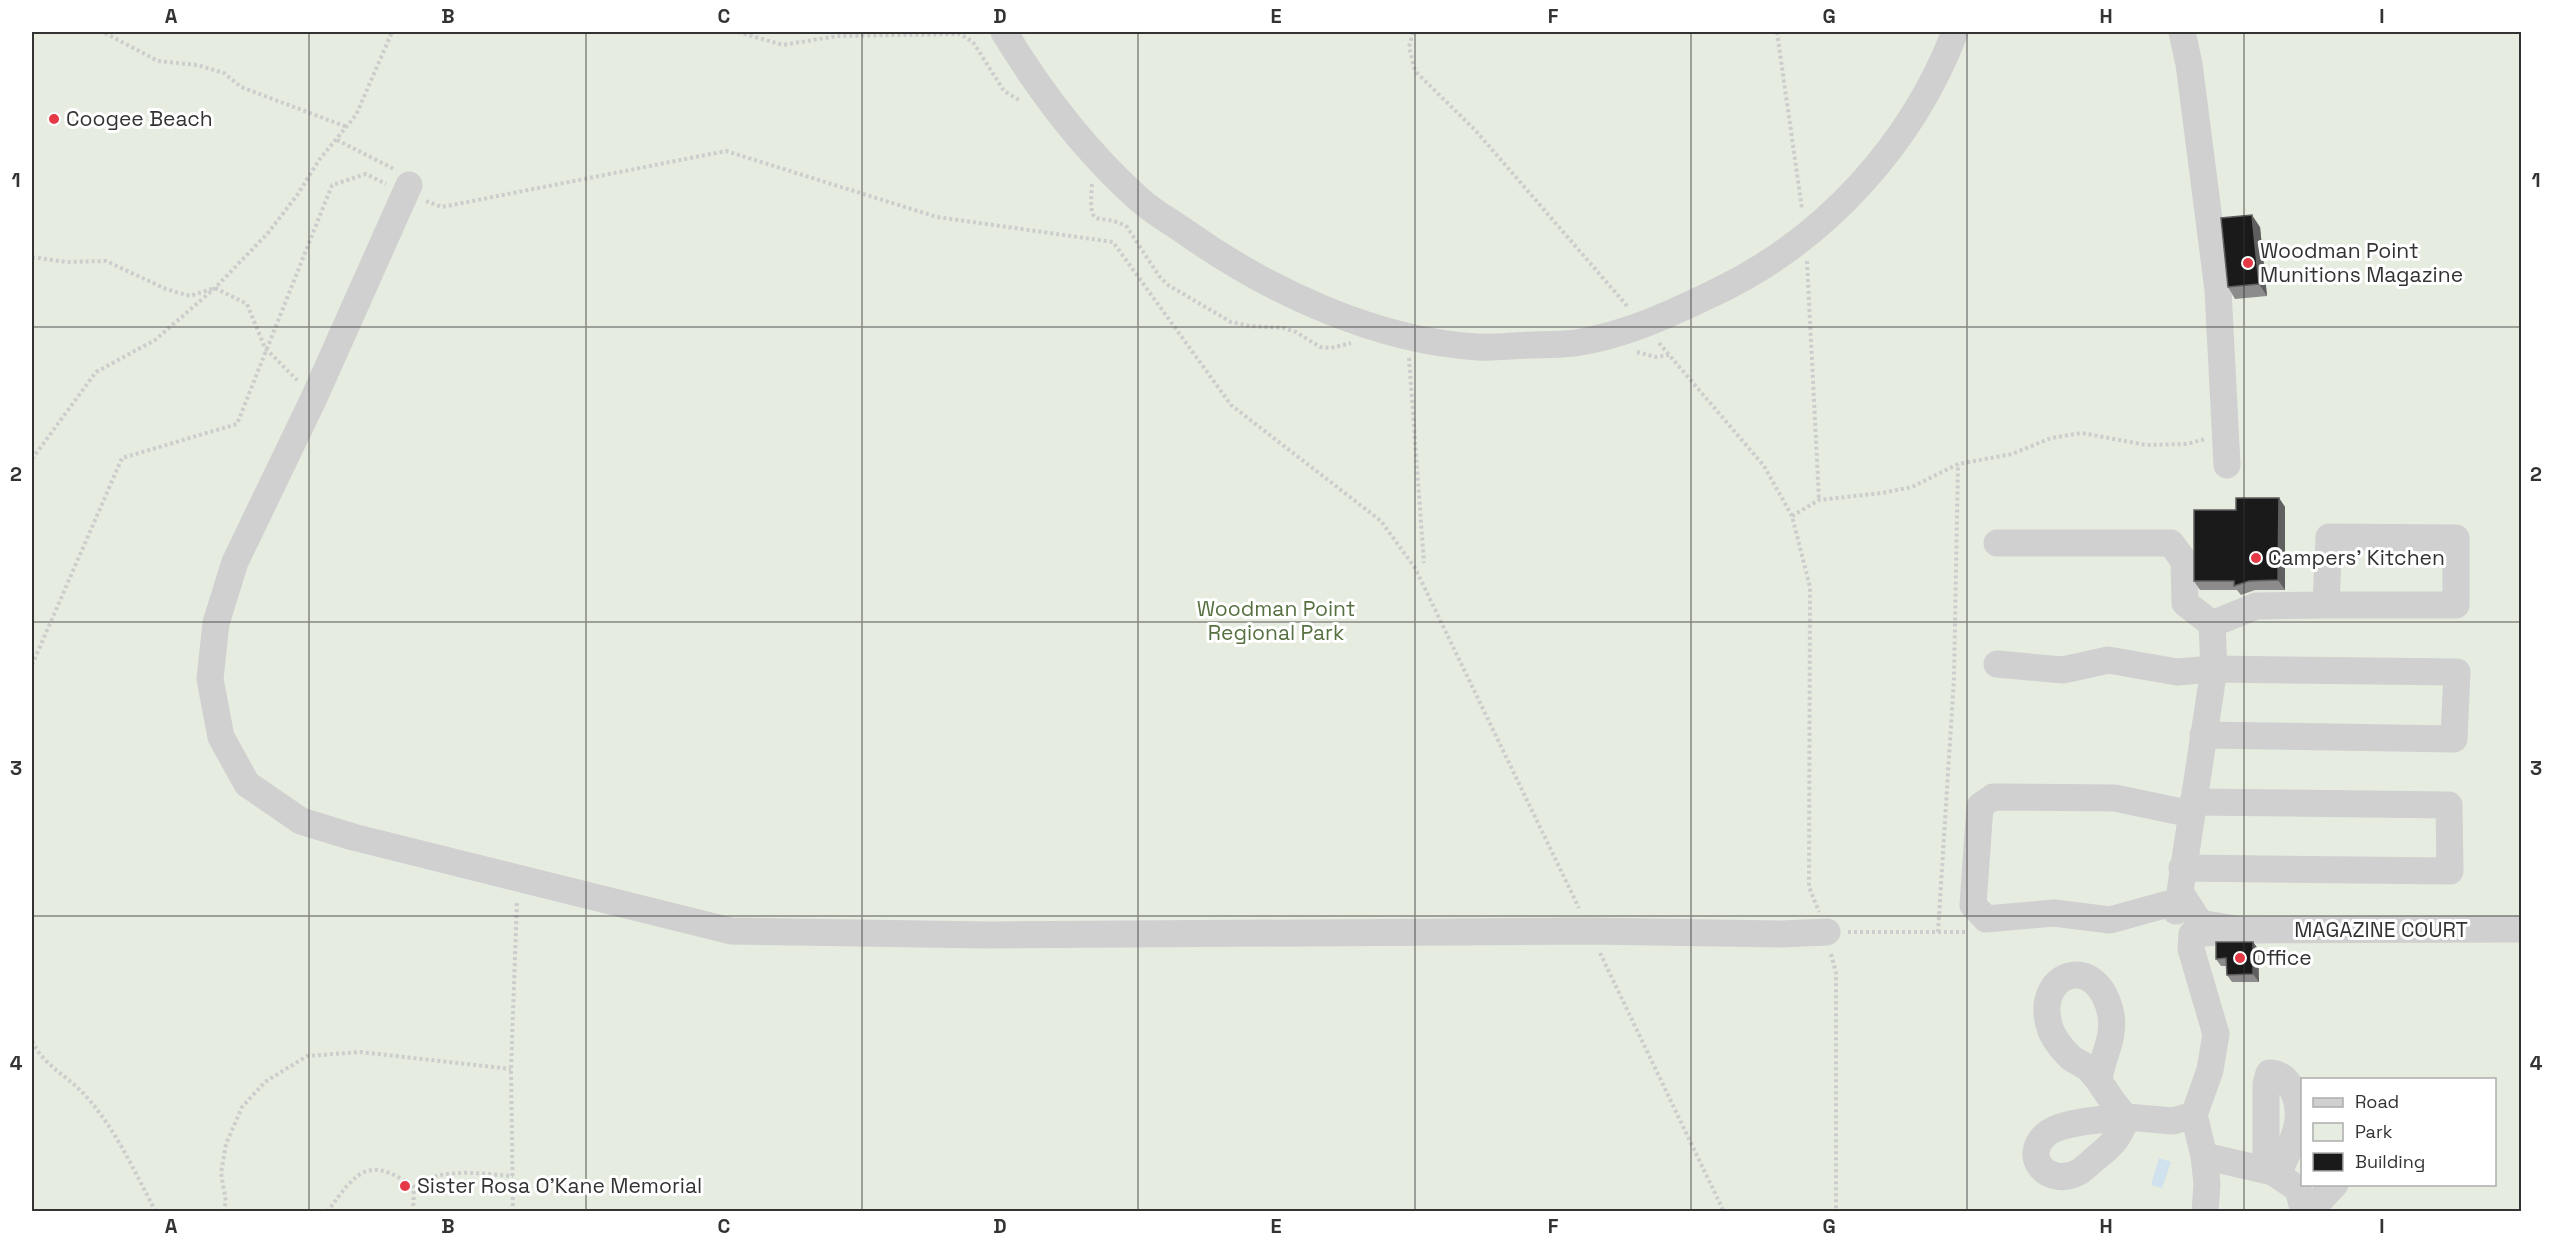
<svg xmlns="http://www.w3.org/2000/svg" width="2553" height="1243" font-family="'Space Grotesk',sans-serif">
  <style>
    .green { fill: #e6ecdf; fill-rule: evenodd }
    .water { fill: #cfe2ee }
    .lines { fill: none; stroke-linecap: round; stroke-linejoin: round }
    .path { stroke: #cdcdcd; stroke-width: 4; stroke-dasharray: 3 3; stroke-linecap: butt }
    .minor { stroke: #d0d0d0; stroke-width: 27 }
    .wall { fill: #8c8c8c }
    .shaded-wall { fill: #5f5f5f }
    .building { fill: #1a1a1a; stroke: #5f5f5f; stroke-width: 1.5 }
    .grid { fill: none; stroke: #333; stroke-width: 1.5; stroke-opacity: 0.55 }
    .poi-dot { fill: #e63946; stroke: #fff; stroke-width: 2 }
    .labels { text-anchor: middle; stroke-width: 6; stroke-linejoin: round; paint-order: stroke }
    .poi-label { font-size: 21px; fill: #333; stroke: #fff; text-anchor: start }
    .park-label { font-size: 21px; fill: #56703f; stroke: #fff }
    .street-label { font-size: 21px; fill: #333; stroke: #fff }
    .neatline { fill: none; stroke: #333; stroke-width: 2 }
    .grid-label { font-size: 20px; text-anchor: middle; font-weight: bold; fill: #333 }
  </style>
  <rect width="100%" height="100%" fill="#fff"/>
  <path class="green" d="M32,32h2489v1179h-2489zM2302,1080h192v104h-192z"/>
  <polygon class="water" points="2159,1158 2171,1162 2162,1188 2151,1185"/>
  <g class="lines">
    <g class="path">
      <polyline points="738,32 783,45 837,36 960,34 973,42 1004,91 1021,101"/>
      <polyline points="1413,32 1409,47 1415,71 1476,131 1628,307"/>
      <polyline points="1777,32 1802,209"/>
      <polyline points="105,33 158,61 197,65 224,73 241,87 347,127"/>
      <polyline points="337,140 396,170"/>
      <path d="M1092,184c-4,52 6,25 35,43l32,49 9,9 63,37 19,4 33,2 13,4 24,15 11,1 20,-5"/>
      <polyline points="426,201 442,207 726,151 937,217 1113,242 1231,405 1381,521 1415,568 1579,908"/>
      <polyline points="32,257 66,262 106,261 166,289 190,296 215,288 247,304 265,348 299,382"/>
      <polyline points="1807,261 1819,500"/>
      <polyline points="1659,343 1764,466 1792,516 1810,587 1809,887 1819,912"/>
      <polyline points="1637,352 1656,357 1669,355"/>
      <polyline points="1409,358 1424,563"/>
      <polyline points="32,459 96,372 155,340 215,288 268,233 298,194 319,160 356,115 392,32"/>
      <polyline points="1792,516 1819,500 1882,493 1912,487 1958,464 2012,454 2051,438 2082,433 2146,445 2187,444 2205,439"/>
      <polyline points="32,665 122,458 237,424 332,185 366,174 386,184"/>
      <polyline points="1848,932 1967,932"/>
      <polyline points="1938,932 1954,678 1958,464"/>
      <polyline points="1600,953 1724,1212"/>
      <polyline points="1831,954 1836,973 1836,1212"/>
      <path d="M32,1041c12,25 33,33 51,52 32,34 51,78 73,119"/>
      <polyline points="223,1212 226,1202 221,1173 226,1144 242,1107 265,1082 307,1056 360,1052 511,1069"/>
      <path d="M327,1212c30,-40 40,-58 87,-25"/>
      <path d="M413,1212l1,-25c28,-21 66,-13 99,-11"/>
      <polyline points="513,1212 511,1069 517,901"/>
    </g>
    <g class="minor">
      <path d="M1004,32c37,61 82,120 136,168 13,12 30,21 44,31 83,59 191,110 294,116 18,1 37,-2 55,-2 14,-1 28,0 42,-2 52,-8 95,-29 141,-51 109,-52 196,-148 239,-260"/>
      <polyline points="2182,32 2189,64 2218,290 2227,465"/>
      <polyline points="409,185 314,398 235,562 216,623 210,679 221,737 247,784 301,821 353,837 731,931 988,935 1590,931 1781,934 1827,932"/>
      <polyline points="1997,543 2171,543 2184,561 2185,603 2212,624"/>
      <polyline points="1997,664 2063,670 2108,660 2177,672 2214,669 2457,672 2454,739 2203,735"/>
      <polyline points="2182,868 2450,871 2449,805 2193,802"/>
      <polyline points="2176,911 2168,904 2110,920 2054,913 1986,919 1973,905 1980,806 1993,797 2115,798 2191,814"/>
      <polyline points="2241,930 2200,923 2180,892 2214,669 2212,624 2256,606 2326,605 2329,537 2456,538 2456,605 2326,605"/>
      <path d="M2099,1081c2,-23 16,-41 12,-66 -13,-66 -79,-42 -61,13 3,10 14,23 21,30 6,4 14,7 19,12 14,15 21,33 36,47l47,4 21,-6"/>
      <path d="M2126,1117c-5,19 -14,28 -29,40 -6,5 -12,11 -18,15 -31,17 -61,-17 -30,-40 16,-11 58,-13 77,-15z"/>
      <polyline points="2204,1156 2273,1172 2298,1189 2304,1212"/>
      <path d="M2266,1170v-86l3,-11c9,0 15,4 20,11 21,31 2,60 -11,90"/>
      <polyline points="2205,1212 2207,1184 2204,1156 2194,1115 2210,1070 2216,1034 2191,949 2192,934 2241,930 2522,929"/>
      <polyline points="2309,1212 2335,1184"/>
    </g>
  </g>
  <g class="wall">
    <polygon points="2260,227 2267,296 2235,299 2228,287"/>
    <polygon points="2279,498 2285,507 2285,590 2255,590 2241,595 2237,590 2200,590 2194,581 2236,510"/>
    <polygon points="2253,942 2258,949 2259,982 2232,982 2227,975 2226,966 2221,966 2216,959"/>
  </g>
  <g class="shaded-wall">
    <polygon points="2252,215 2260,227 2267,296 2259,284"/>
    <polygon points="2279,498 2285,507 2285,590 2278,580"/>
    <polygon points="2253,942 2258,949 2259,982 2253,974"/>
  </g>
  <g class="building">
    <polygon points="2252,215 2259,284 2228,287 2221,218"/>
    <polygon points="2236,498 2279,498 2278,580 2249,581 2234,586 2234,581 2194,581 2194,510 2236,510"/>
    <polygon points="2216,942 2253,942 2253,974 2227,975 2226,958 2216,959"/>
  </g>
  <path class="grid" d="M309,32v1180M586,32v1180M862,32v1180M1138,32v1180M1415,32v1180M1691,32v1180M1967,32v1180M2244,32v1180M32,327h2490M32,622h2490M32,916h2490"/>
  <g class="poi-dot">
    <circle cx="54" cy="119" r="6"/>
    <circle cx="2248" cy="263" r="6"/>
    <circle cx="2256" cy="558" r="6"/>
    <circle cx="2240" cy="958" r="6"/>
    <circle cx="405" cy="1186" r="6"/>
  </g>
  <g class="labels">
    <g class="poi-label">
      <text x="66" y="126">Coogee Beach</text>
      <text x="2260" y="258">Woodman Point<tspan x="2260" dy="24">Munitions Magazine</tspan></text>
      <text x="2268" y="565">Campers' Kitchen</text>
      <text x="2252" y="965">Office</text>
      <text x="417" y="1193">Sister Rosa O'Kane Memorial</text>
    </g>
    <g class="park-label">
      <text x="1276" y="616">Woodman Point<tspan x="1276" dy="24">Regional Park</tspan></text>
    </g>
    <g class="street-label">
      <text x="2381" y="937">MAGAZINE COURT</text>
    </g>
  </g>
  <rect width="2553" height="1243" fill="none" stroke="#ffffff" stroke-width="66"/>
  <rect x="2301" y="1078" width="195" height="108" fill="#ffffff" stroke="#adadad" stroke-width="1.5"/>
  <rect x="2313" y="1098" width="30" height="9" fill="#d0d0d0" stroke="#adadad" stroke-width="1.5"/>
  <text x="2355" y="1108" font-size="18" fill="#333333">Road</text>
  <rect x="2313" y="1123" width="30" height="18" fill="#e6ecdf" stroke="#adadad" stroke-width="1.5"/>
  <text x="2355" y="1138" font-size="18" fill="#333333">Park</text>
  <rect x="2313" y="1153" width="30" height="18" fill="#1a1a1a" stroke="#adadad" stroke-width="1.5"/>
  <text x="2355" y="1168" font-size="18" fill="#333333">Building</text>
  <rect x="33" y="33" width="2487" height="1177" class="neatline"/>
  <g class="grid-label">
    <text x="171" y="23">A</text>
    <text x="448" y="23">B</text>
    <text x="724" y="23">C</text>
    <text x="1000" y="23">D</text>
    <text x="1276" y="23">E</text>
    <text x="1553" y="23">F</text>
    <text x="1829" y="23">G</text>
    <text x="2106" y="23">H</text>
    <text x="2382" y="23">I</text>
    <text x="16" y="187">1</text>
    <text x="2536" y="187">1</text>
    <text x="16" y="481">2</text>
    <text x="2536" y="481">2</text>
    <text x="16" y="775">3</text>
    <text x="2536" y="775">3</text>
    <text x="16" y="1070">4</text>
    <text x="2536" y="1070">4</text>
    <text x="171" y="1233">A</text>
    <text x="448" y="1233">B</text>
    <text x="724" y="1233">C</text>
    <text x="1000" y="1233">D</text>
    <text x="1276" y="1233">E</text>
    <text x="1553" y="1233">F</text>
    <text x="1829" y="1233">G</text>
    <text x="2106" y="1233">H</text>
    <text x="2382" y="1233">I</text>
  </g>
</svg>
